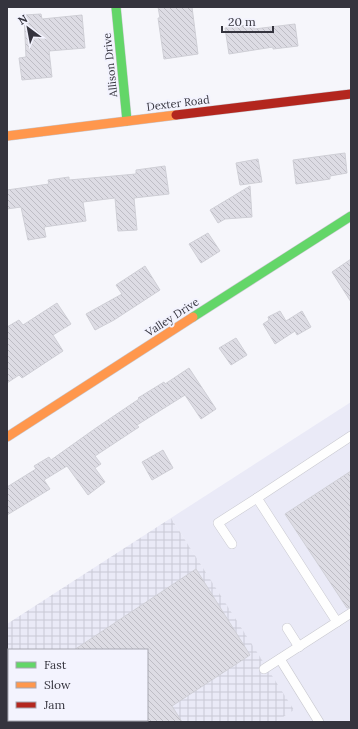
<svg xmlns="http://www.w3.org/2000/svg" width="358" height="729" font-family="Lora,serif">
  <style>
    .built { fill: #eaeaf7 }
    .industrial { fill: url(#industrial-grid); fill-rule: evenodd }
    .building { fill: url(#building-back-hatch); stroke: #cfcfd6 }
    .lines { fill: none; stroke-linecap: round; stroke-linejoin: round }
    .lane-casing { stroke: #c9c9d0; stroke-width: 10 }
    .fast-casing { stroke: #c9c9d0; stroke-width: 10 }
    .slow-casing { stroke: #c9c9d0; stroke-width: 10 }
    .jam-casing { stroke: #c9c9d0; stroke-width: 10 }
    .lane { stroke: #fefefe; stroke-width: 9 }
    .fast { stroke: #63d668; stroke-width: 9 }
    .slow { stroke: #ff974d; stroke-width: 9 }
    .jam { stroke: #b3261e; stroke-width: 9 }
    .labels { text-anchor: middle; stroke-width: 4; stroke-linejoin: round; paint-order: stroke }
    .street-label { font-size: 11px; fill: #35343e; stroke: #f3f3fe }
  </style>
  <defs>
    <pattern id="industrial-grid" width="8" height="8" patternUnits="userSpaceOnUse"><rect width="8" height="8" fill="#eaeaf7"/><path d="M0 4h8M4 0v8" fill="none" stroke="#c9c9d5"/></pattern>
    <pattern id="building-back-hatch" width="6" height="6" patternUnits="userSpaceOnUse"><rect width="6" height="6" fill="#dddce4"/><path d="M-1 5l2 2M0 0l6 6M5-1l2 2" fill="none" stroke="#bebdc5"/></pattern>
  </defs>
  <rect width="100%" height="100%" fill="#f6f6fb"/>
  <polygon class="built" points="351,402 351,722 275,722 293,710 171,518"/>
  <path class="industrial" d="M171,518l123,192 -19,12h-268v-98zM9,650h138v70h-138z"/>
  <g class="building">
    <polygon points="158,7 192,7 198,54 164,59 158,18 160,18"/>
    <polygon points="41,14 42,19 82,15 85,48 49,51 52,77 22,80 19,58 26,57 24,15"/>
    <polygon points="254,24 254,29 295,24 298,46 273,49 273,47 229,54 225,28"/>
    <polygon points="345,153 347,173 330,176 330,179 296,184 293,160"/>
    <polygon points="258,159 262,182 240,185 236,163"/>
    <polygon points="165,166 169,194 134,198 137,230 118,231 115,198 83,202 86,221 44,227 46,237 28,240 21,207 7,209 7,190 49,184 48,180 69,177 69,180 136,174 136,170"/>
    <polygon points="250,186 252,217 225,219 218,223 210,210"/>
    <polygon points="208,233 220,251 201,263 189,244"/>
    <polygon points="351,259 351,302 332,272"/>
    <polygon points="145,266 160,290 114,320 95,330 86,314 122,294 116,285"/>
    <polygon points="57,303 71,324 53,335 63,351 22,378 19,375 7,383 7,327 19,320 23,325"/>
    <polygon points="280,311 286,321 302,311 311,327 297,335 295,331 275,344 263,324 269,320 268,317"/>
    <polygon points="236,338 247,355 231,365 219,348"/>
    <polygon points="189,368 216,409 201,419 185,395 137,425 139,427 95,456 101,464 95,468 105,482 88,495 67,466 44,480 50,489 7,515 7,487 36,469 34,466 49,457 51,460 96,428 139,399 138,398 164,382 165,384"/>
    <polygon points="163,450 173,468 152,480 142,462"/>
    <polygon points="351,471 351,607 347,608 285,514"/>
    <polygon points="196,569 250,655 172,706 182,722 147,722 147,650 74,650"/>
  </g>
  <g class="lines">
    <defs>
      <g id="lane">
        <polyline points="232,544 218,523 257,498"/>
        <polyline points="337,622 257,498 351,436"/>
        <polyline points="287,628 299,647"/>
        <polyline points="280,659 319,722"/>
        <polyline points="264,669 351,613"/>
      </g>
      <g id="fast">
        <polyline points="116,7 127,121"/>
        <polyline points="193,317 351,216"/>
      </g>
      <g id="slow">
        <polyline points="7,136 176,115"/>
        <polyline points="7,437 193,317"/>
      </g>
      <polyline id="jam" points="176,115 351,94"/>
    </defs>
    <use href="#lane" class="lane-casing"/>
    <use href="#fast" class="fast-casing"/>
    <use href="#slow" class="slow-casing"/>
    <use href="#jam" class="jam-casing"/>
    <use href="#lane" class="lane"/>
    <use href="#fast" class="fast"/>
    <use href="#slow" class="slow"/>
    <use href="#jam" class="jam"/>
  </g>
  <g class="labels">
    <g class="street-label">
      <text transform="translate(110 65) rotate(-96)" y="4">Allison Drive</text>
      <text transform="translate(178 103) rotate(-7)" y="4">Dexter Road</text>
      <text transform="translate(172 317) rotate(-33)" y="4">Valley Drive</text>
    </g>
  </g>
  <rect width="358" height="729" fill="none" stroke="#35343e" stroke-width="16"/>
  <rect x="8" y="649" width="140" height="72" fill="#f3f3fe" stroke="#a7a7b1"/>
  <rect x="16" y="662" width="20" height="6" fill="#63d668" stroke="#a7a7b1"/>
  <text x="44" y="669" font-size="12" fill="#35343e">Fast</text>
  <rect x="16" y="682" width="20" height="6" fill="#ff974d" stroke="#a7a7b1"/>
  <text x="44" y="689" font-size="12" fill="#35343e">Slow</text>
  <rect x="16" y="702" width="20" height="6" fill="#b3261e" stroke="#a7a7b1"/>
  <text x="44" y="709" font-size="12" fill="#35343e">Jam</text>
  <g transform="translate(28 28) rotate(328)" stroke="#f3f3fe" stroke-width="3" paint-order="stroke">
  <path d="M0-3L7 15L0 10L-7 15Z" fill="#35343e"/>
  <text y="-6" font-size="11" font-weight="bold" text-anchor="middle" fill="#35343e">N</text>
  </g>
  <path d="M222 26v6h51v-6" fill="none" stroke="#35343e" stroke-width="2"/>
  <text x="228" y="26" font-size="12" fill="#35343e" stroke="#f3f3fe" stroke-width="3" paint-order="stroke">20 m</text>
</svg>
